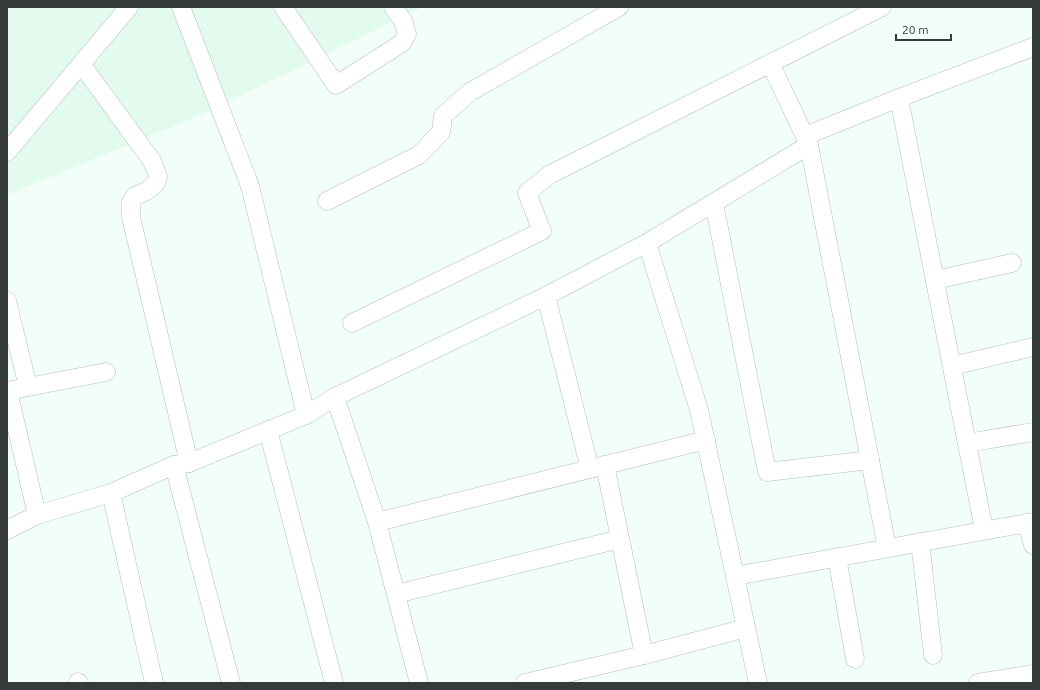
<svg xmlns="http://www.w3.org/2000/svg" width="1040" height="690" font-family="Ubuntu,sans-serif">
  <style>
    .built { fill: #e3fbee }
    .lines { fill: none; stroke-linecap: round; stroke-linejoin: round }
    .street-casing { stroke: #b0bfb7; stroke-width: 19 }
    .street { stroke: #fff; stroke-width: 18 }
  </style>
  <rect width="100%" height="100%" fill="#f2fff8"/>
  <polygon class="built" points="7,7 422,7 210,111 7,195"/>
  <g class="lines">
    <defs>
      <g id="street">
        <polyline points="181,7 250,186 306,415"/>
        <polyline points="283,7 336,85 402,43 407,34 403,21 393,7"/>
        <polyline points="770,63 809,145 887,548"/>
        <polyline points="82,65 152,161 158,176 156,183 147,191 135,196 131,202 131,217 189,463"/>
        <polyline points="899,98 984,530"/>
        <polyline points="805,136 899,98 1033,47"/>
        <polyline points="7,152 129,7"/>
        <polyline points="327,201 419,155 441,132 443,116 470,92 619,7"/>
        <polyline points="714,203 767,472 870,460"/>
        <polyline points="647,243 699,410 735,576 758,683"/>
        <polyline points="935,280 1012,263"/>
        <polyline points="546,296 590,469"/>
        <polyline points="7,301 28,387"/>
        <polyline points="352,323 542,231 527,193 549,175 882,7"/>
        <polyline points="952,366 1033,347"/>
        <polyline points="7,391 106,372"/>
        <polyline points="8,391 37,515"/>
        <polyline points="335,397 377,522 419,683"/>
        <polyline points="268,430 334,683"/>
        <polyline points="967,443 1033,432"/>
        <polyline points="174,465 231,683"/>
        <polyline points="605,465 644,655"/>
        <polyline points="111,493 154,683"/>
        <polyline points="377,522 706,440"/>
        <polyline points="1027,523 1033,545"/>
        <polyline points="7,530 37,515 111,493 174,465 189,463 306,415 335,397 546,296 647,243 809,145"/>
        <polyline points="920,542 933,655"/>
        <polyline points="837,557 855,659"/>
        <polyline points="735,576 1033,522"/>
        <polyline points="396,594 620,539"/>
        <polyline points="78,682 79,683"/>
        <polyline points="525,683 644,655 746,628"/>
        <polyline points="978,683 1033,674"/>
      </g>
    </defs>
    <use href="#street" class="street-casing"/>
    <use href="#street" class="street"/>
  </g>
  <rect width="1040" height="690" fill="none" stroke="#353b38" stroke-width="16"/>
  <path d="M896 34v6h55v-6" fill="none" stroke="#353b38" stroke-width="2"/>
  <text x="902" y="34" font-size="12" fill="#353b38" stroke="#f2fff8" stroke-width="3" paint-order="stroke">20 m</text>
</svg>
